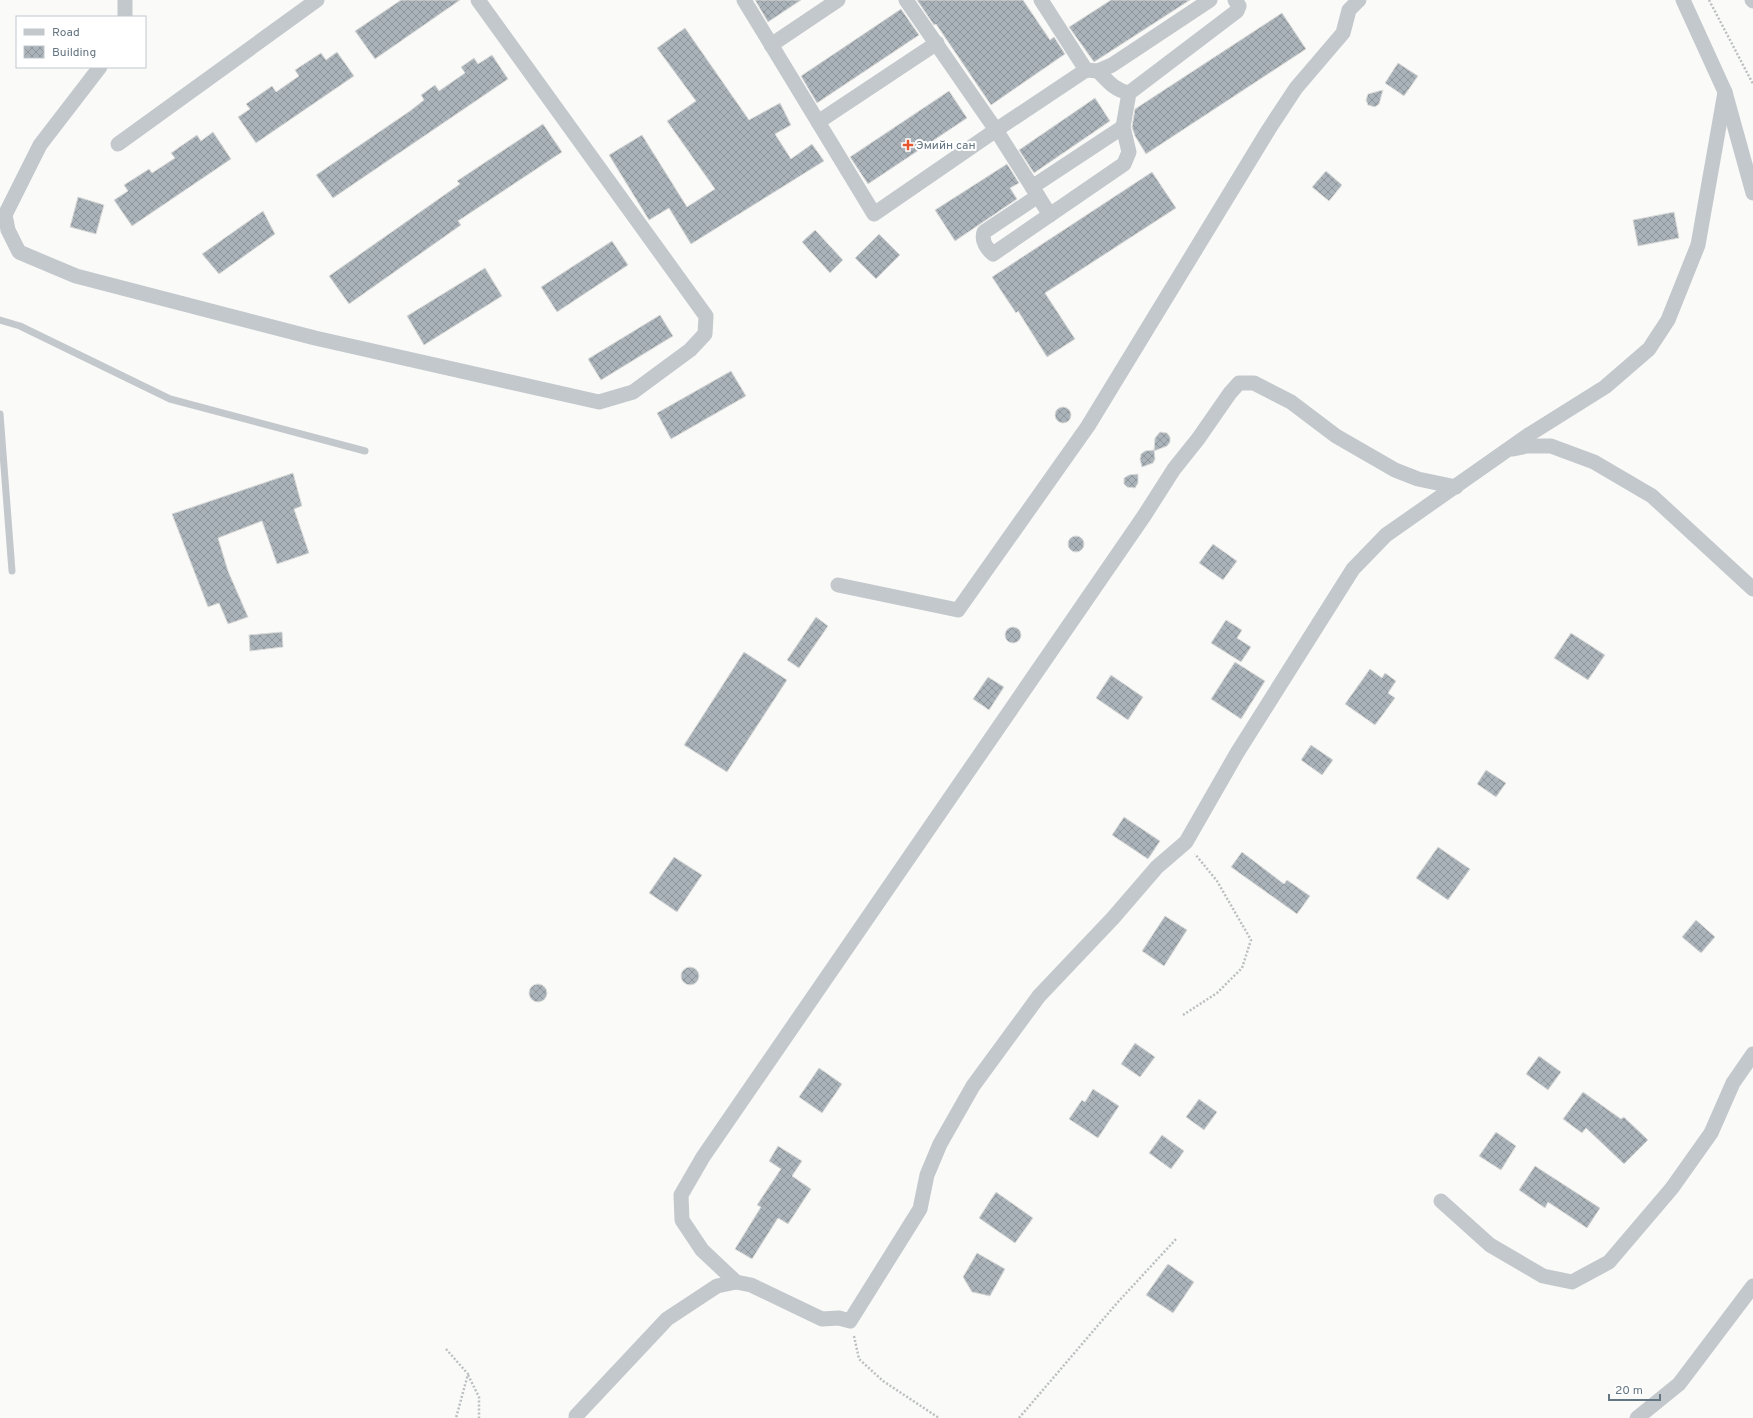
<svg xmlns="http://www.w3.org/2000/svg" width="1753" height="1418" font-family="Overpass,sans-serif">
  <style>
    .building { fill: url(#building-cross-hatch); stroke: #dcdcda }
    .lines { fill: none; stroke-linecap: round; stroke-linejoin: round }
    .path { stroke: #bbbfc2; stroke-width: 2.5; stroke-dasharray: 2 2; stroke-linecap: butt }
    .service { stroke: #c3c8cc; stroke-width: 7 }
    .minor { stroke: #c3c8cc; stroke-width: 15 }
    .poi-dot { fill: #e4572e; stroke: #fff; stroke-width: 1.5 }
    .labels { text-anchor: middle; stroke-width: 4; stroke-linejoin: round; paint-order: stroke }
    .poi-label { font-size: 12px; fill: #657683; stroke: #fff; text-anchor: start }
  </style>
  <defs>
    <pattern id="building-cross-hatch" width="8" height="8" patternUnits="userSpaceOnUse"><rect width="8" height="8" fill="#aab3b9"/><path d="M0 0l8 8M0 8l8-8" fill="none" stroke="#8e969c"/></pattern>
  </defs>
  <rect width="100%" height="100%" fill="#fafaf8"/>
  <g class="building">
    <polygon points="401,0 460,0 375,59 355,31"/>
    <polygon points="755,0 801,0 768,22"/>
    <polygon points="917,0 1023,0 1050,40 1054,37 1065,54 991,105 936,24 934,25"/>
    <polygon points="1111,0 1190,0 1094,62 1069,27"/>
    <polygon points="901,9 919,35 817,103 801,76"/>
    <polygon points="1282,13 1306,49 1146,154 1135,136 1132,127 1135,109"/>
    <polygon points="685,28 749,120 780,103 791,125 775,134 791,159 812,144 824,161 691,244 669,208 649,220 609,155 642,135 687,207 715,189 667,121 696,101 657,48"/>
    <polygon points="337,52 354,76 256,143 238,117 250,109 246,104 272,86 276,92 299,76 295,70 321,53 326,60"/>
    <polygon points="492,55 508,79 333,198 316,175 410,111 424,100 421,95 435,85 439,91 465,73 461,67 474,58 478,64"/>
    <polygon points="1398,63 1418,76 1404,96 1385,83"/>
    <polygon points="1383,90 1379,104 1375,107 1368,105 1366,100 1368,94"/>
    <polygon points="949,91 967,118 868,184 850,157"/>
    <polygon points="1095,98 1110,121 1034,173 1019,150"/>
    <polygon points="543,124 562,152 458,221 461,225 349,304 329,276 460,184 457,181"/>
    <polygon points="213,132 231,159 132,226 114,200 128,191 124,185 149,169 152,173 175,158 171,153 197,135 201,141"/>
    <polygon points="1007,164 1019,183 1010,188 1017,199 955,241 935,210"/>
    <polygon points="1326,171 1342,185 1329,201 1312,187"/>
    <polygon points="1152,172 1176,208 1045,293 1075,339 1047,357 1018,311 1016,313 992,277"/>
    <polygon points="78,197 104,205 96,234 70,227"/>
    <polygon points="263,211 275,234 219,274 202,254"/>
    <polygon points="1674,212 1679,238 1638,246 1633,220"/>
    <polygon points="815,230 843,260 830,273 802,242"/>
    <polygon points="879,234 900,255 876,279 855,258"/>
    <polygon points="612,241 628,265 557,312 541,287"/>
    <polygon points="485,268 502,296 424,345 407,316"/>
    <polygon points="660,315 673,336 601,380 588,359"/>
    <polygon points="731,371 746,396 671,439 657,413"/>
    <circle cx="1063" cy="415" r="8"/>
    <polygon points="1160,432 1167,433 1170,437 1170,442 1167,446 1154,451 1155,438"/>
    <polygon points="1154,450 1155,459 1153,463 1142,467 1140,459 1141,454 1145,451"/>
    <polygon points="293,473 302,506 294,509 309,553 277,564 262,521 218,538 228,571 248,617 228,624 219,603 208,607 172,514"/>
    <polygon points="1138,474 1138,483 1135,488 1127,487 1124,484 1124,478 1129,475"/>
    <circle cx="1076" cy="544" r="8"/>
    <polygon points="1213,544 1237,561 1223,580 1199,563"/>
    <polygon points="816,617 828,626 799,668 787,660"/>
    <polygon points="1226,620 1242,630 1237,638 1251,647 1241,662 1211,643"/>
    <circle cx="1013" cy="635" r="8"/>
    <polygon points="282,632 283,647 250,651 249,635"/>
    <polygon points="1571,633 1605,655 1588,680 1554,658"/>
    <polygon points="744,652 787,680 727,772 684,745"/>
    <polygon points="1235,662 1265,681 1241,719 1211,699"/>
    <polygon points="1370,669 1382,678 1385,673 1396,681 1388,693 1395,698 1375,725 1345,704"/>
    <polygon points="1111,675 1143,697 1128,720 1096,698"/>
    <polygon points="988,677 1004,687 989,710 973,699"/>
    <polygon points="1311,745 1333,760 1322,775 1301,760"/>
    <polygon points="1486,770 1506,783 1496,797 1477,784"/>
    <polygon points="1124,817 1160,841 1148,859 1112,835"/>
    <polygon points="1438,847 1470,869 1448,900 1416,878"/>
    <polygon points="1242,852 1284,884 1287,880 1310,896 1297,914 1231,867"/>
    <polygon points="674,857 702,875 677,912 649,893"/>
    <polygon points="1165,916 1187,930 1164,966 1142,951"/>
    <polygon points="1696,920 1715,937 1701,953 1682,937"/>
    <circle cx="690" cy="976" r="9"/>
    <circle cx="538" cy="993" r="9"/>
    <polygon points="1135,1043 1155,1057 1140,1077 1121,1064"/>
    <polygon points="1539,1056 1561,1072 1548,1090 1526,1074"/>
    <polygon points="819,1068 842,1084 822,1113 799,1097"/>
    <polygon points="1093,1089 1119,1106 1098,1138 1069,1119 1082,1100 1085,1102"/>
    <polygon points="1583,1092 1621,1119 1624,1117 1648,1140 1624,1164 1586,1128 1582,1133 1563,1119"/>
    <polygon points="1199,1099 1217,1112 1204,1130 1186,1117"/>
    <polygon points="1496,1132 1516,1146 1501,1170 1479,1156"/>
    <polygon points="1162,1135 1184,1151 1171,1169 1149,1153"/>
    <polygon points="778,1146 802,1161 792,1176 811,1189 788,1224 778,1218 752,1259 735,1249 761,1207 757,1205 781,1169 769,1161"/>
    <polygon points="1535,1166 1600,1208 1587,1228 1548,1202 1545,1208 1519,1190"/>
    <polygon points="996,1192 1033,1218 1015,1243 979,1218"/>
    <polygon points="977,1253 1005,1269 990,1296 972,1292 963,1277"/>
    <polygon points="1168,1264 1194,1282 1173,1313 1146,1295"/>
  </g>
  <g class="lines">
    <g class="path">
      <polyline points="1709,0 1753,84"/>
      <polyline points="1183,1015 1217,993 1242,968 1251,940 1217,881 1195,854"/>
      <polyline points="854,1336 859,1359 883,1381 939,1418"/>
      <polyline points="446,1349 468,1374 456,1418"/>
      <polyline points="468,1375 479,1397 479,1418"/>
      <polyline points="1019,1418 1117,1303 1177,1238"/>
    </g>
    <g class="service">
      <polyline points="0,320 20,326 170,399 365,451"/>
      <polyline points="0,414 12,571"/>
    </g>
    <g class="minor">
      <polyline points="744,0 874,214 996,130 1050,215"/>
      <polyline points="906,0 996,130 1086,70 1041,0"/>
      <polyline points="1683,0 1725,92 1753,193"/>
      <polyline points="1752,0 1753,1"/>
      <polyline points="125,17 125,0"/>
      <polyline points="771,45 838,0"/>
      <polyline points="100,67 40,145 5,215 8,230 19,252 76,276 315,338 599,402 633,392 690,350 705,334 706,316 478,0"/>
      <polyline points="1086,70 1098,71 1112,65 1210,0"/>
      <path d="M1098,71c10,10 16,19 31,22"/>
      <polyline points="818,122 937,43"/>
      <polyline points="118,144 317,0"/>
      <polyline points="1032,187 1123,127"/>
      <path d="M1038,196l-54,36c-3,9 3,17 9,22l131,-90 5,-12 -6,-25 6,-34 108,-82 2,-5 -4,-6"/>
      <polyline points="1513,449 1527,446 1551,446 1594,462 1652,496 1753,589"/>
      <polyline points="838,585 958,610 1088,426 1269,129 1296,88 1343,33 1349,10 1359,0"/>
      <polyline points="1441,1201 1490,1245 1543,1276 1572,1282 1609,1262 1672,1188 1711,1133 1733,1083 1753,1054"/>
      <polyline points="736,1282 702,1250 682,1220 681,1195 703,1157 1144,516 1174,469 1198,439 1230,393 1239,383 1254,383 1291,402 1336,436 1395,470 1418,479 1456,487"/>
      <polyline points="576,1416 667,1319 717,1286 736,1282 751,1285 822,1319 839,1318 850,1321 920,1209 927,1175 940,1144 973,1086 1039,996 1113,918 1157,867 1186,842 1237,753 1353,569 1386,535 1530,434 1605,387 1649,349 1668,320 1698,245 1725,92"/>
      <polyline points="1637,1418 1679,1384 1753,1286"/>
    </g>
  </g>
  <path class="poi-dot" d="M906 139h4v4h4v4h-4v4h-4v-4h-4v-4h4z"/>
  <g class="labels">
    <g class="poi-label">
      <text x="916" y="149">Эмийн сан</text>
    </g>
  </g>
  <rect x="16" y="16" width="130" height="52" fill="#ffffff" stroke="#c1c8cd"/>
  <rect x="24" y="29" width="20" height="6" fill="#c3c8cc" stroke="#c1c8cd"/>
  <text x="52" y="36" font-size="12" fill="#657683">Road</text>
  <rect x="24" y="46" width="20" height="12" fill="url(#building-cross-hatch)" stroke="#c1c8cd"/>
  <text x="52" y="56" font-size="12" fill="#657683">Building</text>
  <path d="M1609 1394v6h51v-6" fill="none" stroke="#657683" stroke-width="2"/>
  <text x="1615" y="1394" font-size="12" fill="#657683" stroke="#ffffff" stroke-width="3" paint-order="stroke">20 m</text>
</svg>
